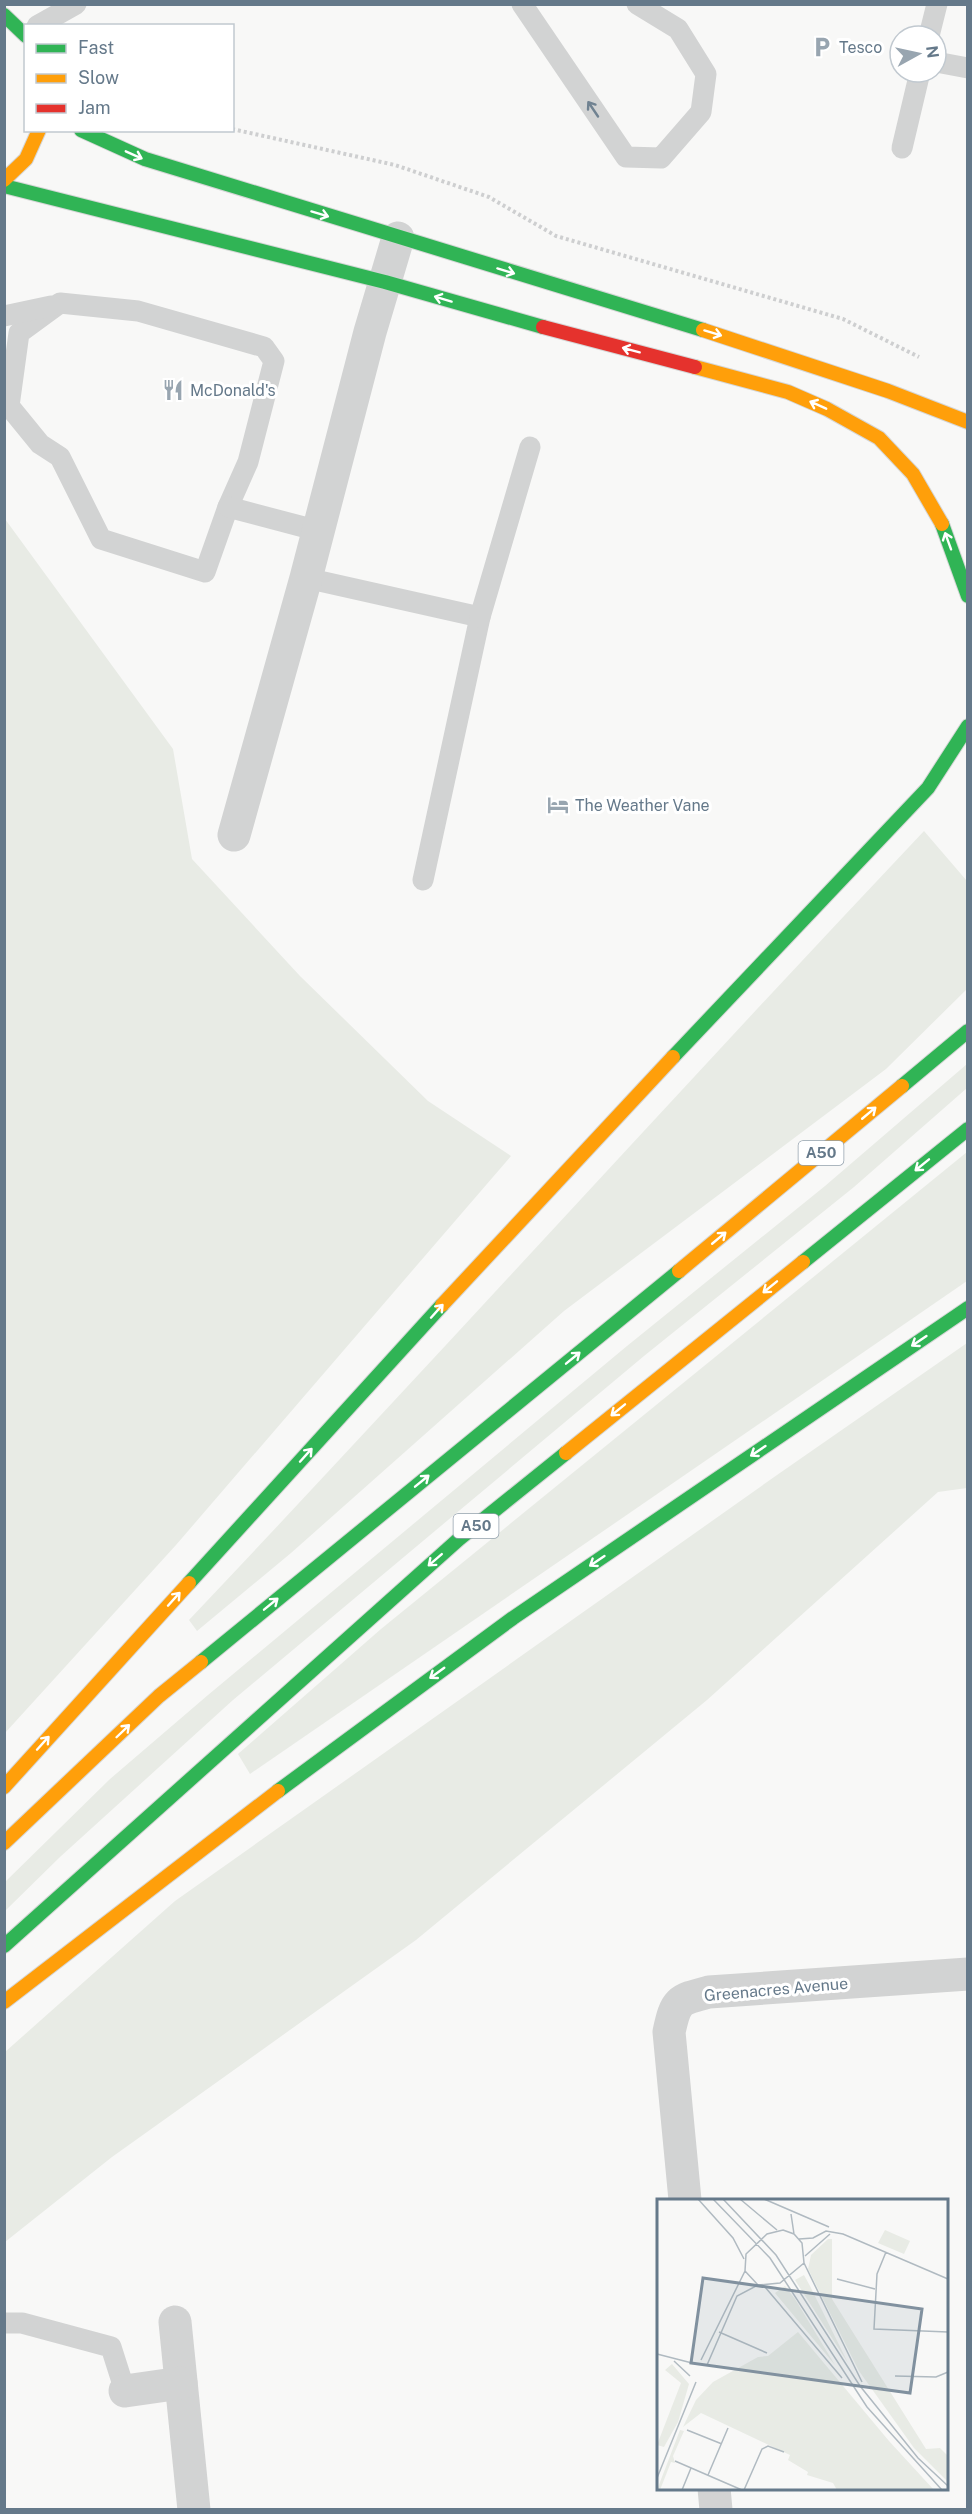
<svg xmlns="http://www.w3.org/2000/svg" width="972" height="2514" font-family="'Public Sans',sans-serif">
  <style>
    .green { fill: #e8ebe5 }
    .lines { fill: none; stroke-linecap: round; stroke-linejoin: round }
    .fast-casing { stroke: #d5d6d6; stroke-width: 16 }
    .slow-casing { stroke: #d5d6d6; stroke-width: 16 }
    .jam-casing { stroke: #d5d6d6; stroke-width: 16 }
    .path { stroke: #cecfd0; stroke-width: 4; stroke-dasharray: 3 3; stroke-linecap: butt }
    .lane { stroke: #d2d3d3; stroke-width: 21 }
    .street { stroke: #d2d3d3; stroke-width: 33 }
    .fast { stroke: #30b455; stroke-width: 14 }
    .slow { stroke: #ff9f0a; stroke-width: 14 }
    .jam { stroke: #e5322d; stroke-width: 14 }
    .oneway { stroke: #708291 }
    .oneway2 { stroke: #fff }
    .labels { text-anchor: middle; stroke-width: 6; stroke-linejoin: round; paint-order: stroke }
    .shield { fill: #fff; stroke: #93a1ad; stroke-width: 1.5 }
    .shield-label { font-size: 15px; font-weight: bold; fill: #65798a }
    .poi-label { font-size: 16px; fill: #65798a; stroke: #fff; text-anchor: start }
    .street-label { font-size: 16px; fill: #65798a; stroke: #fff }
    .inset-road { fill: none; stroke: #b0bac1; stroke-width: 1.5 }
    .view { fill: #81919f; fill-opacity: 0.15; stroke: #81919f; stroke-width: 3 }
    .inset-edge { fill: none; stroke: #65798a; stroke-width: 3 }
  </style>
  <rect width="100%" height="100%" fill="#f8f8f7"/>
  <g class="green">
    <polygon points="5,519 173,749 192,859 300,976 428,1101 511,1156 176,1545 5,1733"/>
    <path d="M924,831l43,50v108l-81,80 -322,242 -273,242 -94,78 -8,-11c247,-261 488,-528 735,-789z"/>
    <polygon points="967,1064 967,1088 854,1187 644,1356 233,1700 60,1857 5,1911 5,1882 110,1779 208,1695 627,1346 825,1186"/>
    <polygon points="967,1152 967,1281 250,1774 238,1754 381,1629"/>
    <polygon points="967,1343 967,1488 938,1492 707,1700 416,1940 112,2157 5,2242 5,2052 175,1901 777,1475"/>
  </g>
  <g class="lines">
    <defs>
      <g id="fast">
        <polyline points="4,15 26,36"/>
        <polyline points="81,130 145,159 703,330"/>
        <polyline points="4,186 385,282 543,327"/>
        <polyline points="942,524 968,596"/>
        <polyline points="673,1057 928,788 968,726"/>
        <polyline points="902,1086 968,1031"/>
        <polyline points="803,1262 968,1129"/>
        <polyline points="189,1583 442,1305"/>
        <polyline points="201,1662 679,1271"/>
        <polyline points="278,1791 513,1618 968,1308"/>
        <polyline points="4,1946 459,1539 566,1453"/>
      </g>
      <g id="slow">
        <polyline points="4,180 26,159 39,130"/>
        <polyline points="703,330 888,391 968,422"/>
        <polyline points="695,367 788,392 827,409 879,438 913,474 942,524"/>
        <polyline points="679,1271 902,1086"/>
        <polyline points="442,1305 673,1057"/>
        <polyline points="566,1453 803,1262"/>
        <polyline points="4,1787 189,1583"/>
        <polyline points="4,1843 159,1696 201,1662"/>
        <polyline points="4,2002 278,1791"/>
      </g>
      <polyline id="jam" points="543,327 695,367"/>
    </defs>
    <use href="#fast" class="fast-casing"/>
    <use href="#slow" class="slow-casing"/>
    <use href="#jam" class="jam-casing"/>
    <polyline class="path" points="232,129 395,165 489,197 556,236 843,319 919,357"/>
    <g class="lane">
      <polyline points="522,4 626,157 661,158 701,112 706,74 678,29 637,4"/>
      <polyline points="37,26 76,4"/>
      <polyline points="929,36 937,4"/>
      <polyline points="936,62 968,68"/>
      <polyline points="902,148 920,72"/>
      <polygon points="60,303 138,311 264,347 274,361 248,462 228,507 205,572 101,539 60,457 40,444 9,406 19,333"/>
      <polyline points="4,316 51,306"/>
      <polyline points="228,507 319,531"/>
      <polyline points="306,578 480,617 423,880"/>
      <polyline points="480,617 530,447"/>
      <polyline points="4,2323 22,2323 111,2347 125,2391"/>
    </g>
    <g class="street">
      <polyline points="234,835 306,578 370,332 398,238"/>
      <path d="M685,2200l-16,-168c7,-32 9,-32 40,-40l259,-18"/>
      <polyline points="175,2322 194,2510"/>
      <polyline points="125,2391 181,2383"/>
      <polyline points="714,2488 716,2510"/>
    </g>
    <use href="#fast" class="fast"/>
    <use href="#slow" class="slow"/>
    <use href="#jam" class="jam"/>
  </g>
  <defs><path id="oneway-shaft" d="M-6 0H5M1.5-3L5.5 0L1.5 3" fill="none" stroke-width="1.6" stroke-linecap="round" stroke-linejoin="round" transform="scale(1.5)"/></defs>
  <use class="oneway" href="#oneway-shaft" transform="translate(593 109) rotate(-124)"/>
  <g class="oneway2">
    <use href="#oneway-shaft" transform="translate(134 155) rotate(24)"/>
    <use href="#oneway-shaft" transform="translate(320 214) rotate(17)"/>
    <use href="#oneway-shaft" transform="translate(506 271) rotate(17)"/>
    <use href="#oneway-shaft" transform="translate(443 299) rotate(-163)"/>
    <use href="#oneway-shaft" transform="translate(713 333) rotate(17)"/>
    <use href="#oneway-shaft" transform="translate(631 350) rotate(-165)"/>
    <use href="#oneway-shaft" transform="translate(818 405) rotate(-156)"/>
    <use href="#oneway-shaft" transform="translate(948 541) rotate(-110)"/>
    <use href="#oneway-shaft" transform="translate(869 1113) rotate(-40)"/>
    <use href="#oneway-shaft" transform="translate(922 1165) rotate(141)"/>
    <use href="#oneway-shaft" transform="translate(719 1238) rotate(-40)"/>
    <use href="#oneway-shaft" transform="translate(770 1287) rotate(141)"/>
    <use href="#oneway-shaft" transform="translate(437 1311) rotate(-48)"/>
    <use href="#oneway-shaft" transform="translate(919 1341) rotate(146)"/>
    <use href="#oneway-shaft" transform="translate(573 1358) rotate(-39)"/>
    <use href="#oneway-shaft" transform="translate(618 1410) rotate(141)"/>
    <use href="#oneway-shaft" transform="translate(758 1451) rotate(146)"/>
    <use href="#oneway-shaft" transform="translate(306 1455) rotate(-48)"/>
    <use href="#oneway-shaft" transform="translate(422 1481) rotate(-39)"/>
    <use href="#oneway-shaft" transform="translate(435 1560) rotate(139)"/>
    <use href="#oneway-shaft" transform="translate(597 1561) rotate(146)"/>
    <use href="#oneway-shaft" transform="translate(174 1599) rotate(-48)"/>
    <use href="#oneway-shaft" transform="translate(271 1604) rotate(-39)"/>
    <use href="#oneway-shaft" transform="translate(437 1673) rotate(144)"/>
    <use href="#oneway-shaft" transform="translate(123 1731) rotate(-44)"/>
    <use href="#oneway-shaft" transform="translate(43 1743) rotate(-48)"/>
  </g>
  <defs>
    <symbol id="parking-bare" viewBox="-9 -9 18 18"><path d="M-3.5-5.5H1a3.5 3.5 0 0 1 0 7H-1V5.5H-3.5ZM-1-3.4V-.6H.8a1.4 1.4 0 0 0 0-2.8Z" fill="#98a5b0" stroke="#fff" stroke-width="2.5" paint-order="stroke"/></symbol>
    <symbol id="restaurant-bare" viewBox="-9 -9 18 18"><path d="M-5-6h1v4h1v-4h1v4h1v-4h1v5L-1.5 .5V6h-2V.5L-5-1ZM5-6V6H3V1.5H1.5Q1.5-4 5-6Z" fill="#98a5b0" stroke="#fff" stroke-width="2.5" paint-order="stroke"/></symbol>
    <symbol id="hotel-bare" viewBox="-9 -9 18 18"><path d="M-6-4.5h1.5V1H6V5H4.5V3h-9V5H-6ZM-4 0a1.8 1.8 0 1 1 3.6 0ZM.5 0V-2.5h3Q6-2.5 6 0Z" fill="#98a5b0" stroke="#fff" stroke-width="2.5" paint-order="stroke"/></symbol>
  </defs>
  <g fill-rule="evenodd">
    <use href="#parking-bare" x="807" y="32" width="30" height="30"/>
    <use href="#restaurant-bare" x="158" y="375" width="30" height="30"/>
    <use href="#hotel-bare" x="543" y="790" width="30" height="30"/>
  </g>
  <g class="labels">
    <g class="shield">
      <rect x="798.5" y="1141" width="45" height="24" rx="4.5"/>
      <rect x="453.5" y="1514" width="45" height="24" rx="4.5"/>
    </g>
    <g class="shield-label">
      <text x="821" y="1158">A50</text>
      <text x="476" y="1531">A50</text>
    </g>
    <g class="poi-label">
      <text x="839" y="53">Tesco</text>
      <text x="190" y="396">McDonald's</text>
      <text x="575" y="811">The Weather Vane</text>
    </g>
    <g class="street-label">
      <text transform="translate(776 1989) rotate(-5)" y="6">Greenacres Avenue</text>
    </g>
  </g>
  <g transform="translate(657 2199)">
    <rect width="291" height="291" fill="#f8f8f7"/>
    <path d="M228,31l25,11 -6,13 -26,-11zM171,40h4v60l94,150 14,-1 8,8v26l-34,-34 -55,-77 -51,-102 3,-14zM147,76l6,11 38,77 -53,-83zM128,87l10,13 40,66 -60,-72zM141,133l91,109 45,49h-97l-4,-7 -26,-8 1,-3 -20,-12 2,-5 -89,-42 -18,14 13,-27 17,-18 45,-25 10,-1zM15,165l17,20 -11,38 -14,25 -7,-2 24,-62 -16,-13zM23,231l4,1 -11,25 2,7 -4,-1 -11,28h-3z" fill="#e8ebe5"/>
    <path class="inset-road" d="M41,0l35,39 11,21M56,0l57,59 97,149 75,83M66,0l53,56 84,131 58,72 30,28M83,0l37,31M107,0l65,28M134,15l3,20M126,31l11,4 8,9 2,20 -24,20 -22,2 -13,-14 1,-17 21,-20zM142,40l14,-1 13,-7 17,3 105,45M229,53l-9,22 -3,55 74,3M148,57l25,-22M147,64l58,119M180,80l38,10M108,88l77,91M291,108v20M62,133l48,21M0,155l35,9M44,161l44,-89M17,162l16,15M50,166l30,-69 21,-11M238,177l41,1 12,-5M30,231l35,14M18,262l67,29M51,276l20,-47M0,279l39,-96M25,291l9,-22M87,291l18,-41 6,-3 16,6"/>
    <path class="view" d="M46,79l219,31 -12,84 -219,-30z"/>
    <rect width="291" height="291" class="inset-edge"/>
  </g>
  <rect width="972" height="2514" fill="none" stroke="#65798a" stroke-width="12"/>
  <rect x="24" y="24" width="210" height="108" fill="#ffffff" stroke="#c1c9d0" stroke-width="1.5"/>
  <rect x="36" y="44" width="30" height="9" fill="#30b455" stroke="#c1c9d0" stroke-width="1.5"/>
  <text x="78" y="54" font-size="18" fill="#65798a">Fast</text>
  <rect x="36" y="74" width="30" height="9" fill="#ff9f0a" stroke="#c1c9d0" stroke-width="1.5"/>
  <text x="78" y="84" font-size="18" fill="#65798a">Slow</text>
  <rect x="36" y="104" width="30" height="9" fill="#e5322d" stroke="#c1c9d0" stroke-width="1.5"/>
  <text x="78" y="114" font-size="18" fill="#65798a">Jam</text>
  <g transform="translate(918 54) rotate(82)"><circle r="28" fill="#ffffff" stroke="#c1c9d0" stroke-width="1.5"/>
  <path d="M0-4.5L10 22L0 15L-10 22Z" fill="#98a5b0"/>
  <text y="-9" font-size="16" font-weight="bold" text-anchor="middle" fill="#65798a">N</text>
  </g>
</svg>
